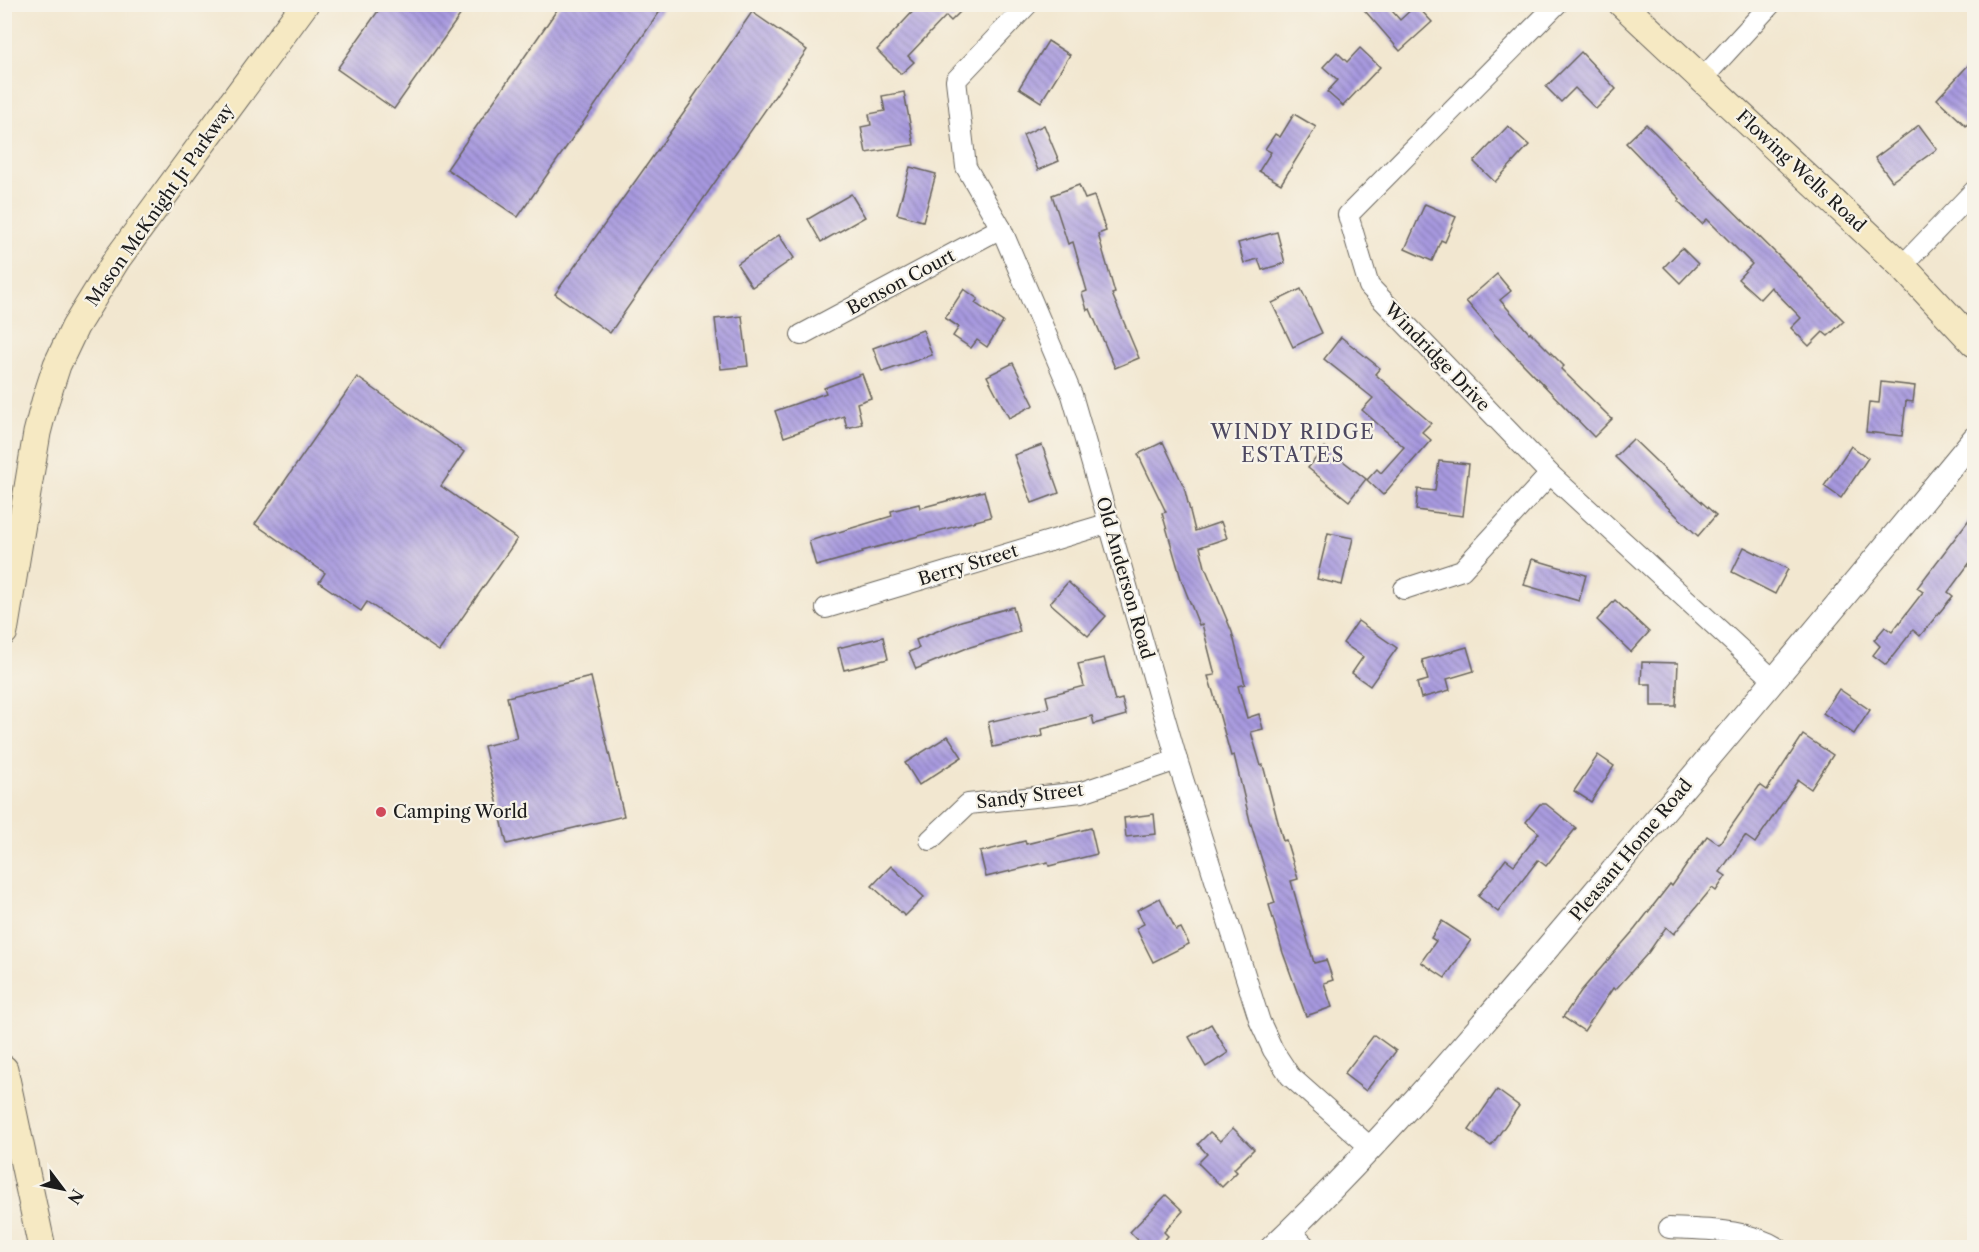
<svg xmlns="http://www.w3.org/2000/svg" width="1979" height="1252" font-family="'Libre Caslon Text',serif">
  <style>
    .building { fill: url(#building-back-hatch) }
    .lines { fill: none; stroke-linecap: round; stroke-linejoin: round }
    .minor-casing { stroke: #67635b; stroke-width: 22 }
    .tertiary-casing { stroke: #67635b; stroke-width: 26 }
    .secondary-casing { stroke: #67635b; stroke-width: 29 }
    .minor { stroke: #fff; stroke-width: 20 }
    .tertiary { stroke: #fff; stroke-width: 24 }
    .secondary { stroke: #f6e9c3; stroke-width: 27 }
    .poi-dot { fill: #d1495b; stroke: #f7f3e8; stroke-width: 2 }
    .labels { text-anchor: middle; stroke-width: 4.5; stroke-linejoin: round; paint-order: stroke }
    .street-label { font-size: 18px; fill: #1c1c1c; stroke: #f7f3e8 }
    .poi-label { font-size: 18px; fill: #1c1c1c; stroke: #f7f3e8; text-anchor: start }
    .neighbourhood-label { font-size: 20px; letter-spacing: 1.5px; fill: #4d4860; stroke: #f7f3e8 }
  </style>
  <defs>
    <pattern id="building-back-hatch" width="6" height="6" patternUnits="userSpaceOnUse" patternTransform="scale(1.5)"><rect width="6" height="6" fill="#a799df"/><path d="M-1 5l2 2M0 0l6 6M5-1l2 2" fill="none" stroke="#877cb4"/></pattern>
  </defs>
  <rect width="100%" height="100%" fill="#f7f3e8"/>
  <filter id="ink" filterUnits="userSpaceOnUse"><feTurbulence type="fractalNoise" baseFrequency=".0167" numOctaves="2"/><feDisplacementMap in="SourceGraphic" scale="12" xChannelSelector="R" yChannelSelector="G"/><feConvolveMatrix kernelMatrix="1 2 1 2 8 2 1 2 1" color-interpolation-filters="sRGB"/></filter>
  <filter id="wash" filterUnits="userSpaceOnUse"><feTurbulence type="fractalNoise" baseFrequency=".008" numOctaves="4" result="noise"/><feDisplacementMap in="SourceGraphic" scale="24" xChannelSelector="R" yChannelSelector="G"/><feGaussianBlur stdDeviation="1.35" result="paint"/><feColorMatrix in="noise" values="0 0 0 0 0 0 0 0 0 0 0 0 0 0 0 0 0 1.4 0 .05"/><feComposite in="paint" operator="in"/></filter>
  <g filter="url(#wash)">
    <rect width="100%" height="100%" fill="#f2e7d0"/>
    <g id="blocks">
      <g class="building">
        <polygon points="383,4 468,4 394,109 337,69"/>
        <polygon points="561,4 665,4 518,217 447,169"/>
        <polygon points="920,4 968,4 951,21 946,16 908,56 914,62 901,74 877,50"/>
        <polygon points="1359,4 1386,4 1400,20 1416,5 1432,22 1400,51"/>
        <polygon points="752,12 807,50 610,333 555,294 693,100 692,99"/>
        <polygon points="1048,41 1070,55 1041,102 1019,88"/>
        <polygon points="1360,48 1380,67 1343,106 1327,92 1338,80 1323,67 1337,52 1347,62"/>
        <polygon points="1581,52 1616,89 1596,109 1575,88 1561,102 1546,87"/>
        <polygon points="1974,59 1974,116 1966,126 1937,99"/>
        <polygon points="904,92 914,145 866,153 861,127 871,125 869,114 885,111 882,96"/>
        <polygon points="1294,114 1316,127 1281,184 1259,171 1271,152 1265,149 1275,134 1280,137"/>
        <polygon points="1646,124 1844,321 1828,336 1823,332 1809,346 1791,328 1801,318 1771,287 1760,299 1738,279 1752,264 1707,219 1702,224 1678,201 1680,199 1626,143"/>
        <polygon points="1044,125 1059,161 1038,170 1023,135"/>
        <polygon points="1919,125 1937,149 1892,181 1875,158"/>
        <polygon points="1508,126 1529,145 1495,182 1474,162"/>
        <polygon points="910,167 936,174 923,221 897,214"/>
        <polygon points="1079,185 1085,199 1094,196 1106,231 1098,234 1115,293 1112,294 1139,358 1115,368 1090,309 1087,310 1082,293 1087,291 1073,242 1068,244 1052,195"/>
        <polygon points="851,194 865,217 821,242 808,219"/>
        <polygon points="1425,204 1456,217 1445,242 1441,240 1432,261 1405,249"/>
        <polygon points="1277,232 1285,263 1262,270 1258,259 1244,263 1238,243"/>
        <polygon points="779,235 794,258 752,287 737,264"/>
        <polygon points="1682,248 1698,264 1680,283 1664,267"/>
        <polygon points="1497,274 1511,291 1500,300 1529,333 1530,332 1564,366 1561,369 1612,419 1594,437 1495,335 1466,301"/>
        <polygon points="964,289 978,299 975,303 1003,322 987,347 977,340 971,348 953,336 959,327 945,318"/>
        <polygon points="1301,289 1322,333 1293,347 1272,303"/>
        <polygon points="742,316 748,366 721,369 715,319"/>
        <polygon points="923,330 932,355 882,372 873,348"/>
        <polygon points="1341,337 1380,368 1375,374 1431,423 1422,432 1431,440 1383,495 1367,480 1377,469 1381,473 1404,447 1362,410 1373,398 1324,359"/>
        <polygon points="1013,363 1034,405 1009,418 987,376"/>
        <polygon points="862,374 871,398 857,403 862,424 847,428 844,416 784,437 775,411 826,393 824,388"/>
        <polygon points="357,377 464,452 441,486 517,539 439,651 367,602 361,611 319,582 325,573 255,524"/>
        <polygon points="1881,382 1915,386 1913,402 1906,401 1902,436 1866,432 1869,402 1879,403"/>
        <polygon points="1633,439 1683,487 1684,486 1716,515 1698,536 1615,457"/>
        <polygon points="1163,442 1184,487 1195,531 1221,522 1227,538 1200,547 1205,567 1232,632 1245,684 1238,686 1247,718 1259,714 1263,729 1251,732 1261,766 1263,765 1283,841 1286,840 1298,879 1291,881 1314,963 1326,960 1333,980 1324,983 1332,1007 1306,1016 1283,953 1269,905 1275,903 1250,821 1234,755 1231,756 1213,692 1208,676 1215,675 1202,624 1199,625 1182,582 1162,513 1166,512 1138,454"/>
        <polygon points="1042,445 1059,493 1032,503 1014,455"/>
        <polygon points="1851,446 1868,458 1841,498 1824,486"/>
        <polygon points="1325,447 1366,479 1349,501 1308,468"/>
        <polygon points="1439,461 1469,464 1463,516 1416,510 1418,489 1435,491"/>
        <polygon points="984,491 991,517 862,551 863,553 816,566 809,541 892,516 891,511 919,504 920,508"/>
        <polygon points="1974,513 1974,557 1948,592 1953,596 1920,636 1913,630 1886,665 1873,655 1880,646 1874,640 1885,627 1892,632 1923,592 1917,588"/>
        <polygon points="1328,533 1353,538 1342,585 1317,579"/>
        <polygon points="1744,547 1788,569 1775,594 1732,572"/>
        <polygon points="1532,559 1586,575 1579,601 1524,585"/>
        <polygon points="1068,582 1106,616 1088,636 1050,603"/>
        <polygon points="1615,600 1649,632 1631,652 1597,620"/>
        <polygon points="1013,607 1020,632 967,648 916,669 909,652 919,648 916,640 961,621"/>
        <polygon points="1358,621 1397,648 1370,686 1352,673 1363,657 1343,643"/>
        <polygon points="883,637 888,659 844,670 838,648"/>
        <polygon points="1467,647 1474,671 1447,679 1450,690 1421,698 1417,683 1428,680 1422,660"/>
        <polygon points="1104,658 1115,701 1122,699 1126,715 1094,724 1092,716 1042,729 1043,736 993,747 988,722 1049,708 1046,696 1084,686 1078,664"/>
        <polygon points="1642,662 1678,663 1676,706 1651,706 1651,684 1641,684"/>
        <polygon points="591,677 624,816 507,844 484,746 517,738 507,697"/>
        <polygon points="1839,689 1870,710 1854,734 1823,713"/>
        <polygon points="1803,735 1833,755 1811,789 1798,780 1755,843 1745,836 1720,872 1726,876 1716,891 1712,888 1674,934 1666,927 1648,953 1615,990 1613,988 1584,1031 1563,1017 1581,991 1635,929 1670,884 1672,886 1707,836 1719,844 1760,785 1767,790"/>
        <polygon points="948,736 962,757 919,785 905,763"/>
        <polygon points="1598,755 1614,766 1591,802 1574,791"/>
        <polygon points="1540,804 1546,804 1576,828 1546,866 1538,860 1498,912 1478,896 1506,859 1514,865 1539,833 1526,822"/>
        <polygon points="1154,814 1156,834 1126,837 1124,818"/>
        <polygon points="1091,828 1097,854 1049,866 1048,862 986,877 980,852 1025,841 1026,844"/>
        <polygon points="891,866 924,897 905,916 872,886"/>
        <polygon points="1160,898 1176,930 1181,928 1189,944 1153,962 1136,928 1144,924 1137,910"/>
        <polygon points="1442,921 1471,940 1445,978 1421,962 1436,941 1431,938"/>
        <polygon points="1211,1024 1228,1053 1206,1067 1189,1037"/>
        <polygon points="1374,1035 1396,1051 1366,1091 1344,1074"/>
        <polygon points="1497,1090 1519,1106 1491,1146 1469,1130"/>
        <polygon points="1233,1128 1254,1149 1234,1169 1237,1172 1222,1187 1198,1163 1207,1154 1198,1144 1210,1132 1220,1141"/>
        <polygon points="1166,1195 1183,1211 1164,1232 1168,1236 1157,1248 1146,1248 1130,1232"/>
      </g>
    </g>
  </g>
  <g filter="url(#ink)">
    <use href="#blocks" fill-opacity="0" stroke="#67635b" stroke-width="1.5"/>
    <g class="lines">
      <defs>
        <g id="minor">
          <polyline points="1028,4 956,80 966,167 1001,228 1072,395 1177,760 1260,1022 1273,1050 1290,1076 1371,1148"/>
          <polyline points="1557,4 1348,215 1369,286 1550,474 1775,681"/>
          <polyline points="1702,79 1771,4"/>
          <polyline points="1902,266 1974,191"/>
          <polyline points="801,335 1001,228"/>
          <polyline points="1404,589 1462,570 1550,474"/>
          <polyline points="826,608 1110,523"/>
          <polyline points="930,840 968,804 1082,792 1177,760"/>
          <path d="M1669,1228c38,2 75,0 109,20"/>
          <polyline points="1290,1230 1307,1248"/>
        </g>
        <path id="tertiary" d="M1272,1248c116,-111 219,-233 322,-355 128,-150 255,-302 380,-454"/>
        <g id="secondary">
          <polyline points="1622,4 1902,266 1974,343"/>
          <polyline points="4,632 37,433 45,402 57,365 75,327 117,259 305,4"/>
          <polyline points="4,1069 42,1248"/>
        </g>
      </defs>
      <use href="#minor" class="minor-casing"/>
      <use href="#tertiary" class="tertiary-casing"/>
      <use href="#secondary" class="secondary-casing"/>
      <use href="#minor" class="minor"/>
      <use href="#tertiary" class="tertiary"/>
      <use href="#secondary" class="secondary"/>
    </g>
  </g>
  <circle class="poi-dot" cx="381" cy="812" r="6"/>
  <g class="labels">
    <g class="street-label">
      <text transform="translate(1801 171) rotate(43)" y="6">Flowing Wells Road</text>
      <text transform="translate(160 205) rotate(-55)" y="6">Mason McKnight Jr Parkway</text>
      <text transform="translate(901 282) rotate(-28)" y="6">Benson Court</text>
      <text transform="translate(1437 357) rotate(46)" y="6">Windridge Drive</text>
      <text transform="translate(968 565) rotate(-17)" y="6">Berry Street</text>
      <text transform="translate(1125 578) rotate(74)" y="6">Old Anderson Road</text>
      <text transform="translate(1030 796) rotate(-7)" y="6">Sandy Street</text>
      <text transform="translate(1631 850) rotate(-50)" y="6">Pleasant Home Road</text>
    </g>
    <g class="poi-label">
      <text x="393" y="818">Camping World</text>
    </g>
    <g class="neighbourhood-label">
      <text x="1293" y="439">WINDY RIDGE<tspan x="1293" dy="23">ESTATES</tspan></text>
    </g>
  </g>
  <rect width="1979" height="1252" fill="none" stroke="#f7f3e8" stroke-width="24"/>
  <g transform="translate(63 1189) rotate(122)" stroke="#f7f3e8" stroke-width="4.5" paint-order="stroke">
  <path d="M0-4.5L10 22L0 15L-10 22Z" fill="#1c1c1c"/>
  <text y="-9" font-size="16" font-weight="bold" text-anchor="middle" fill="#1c1c1c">N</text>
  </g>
</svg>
